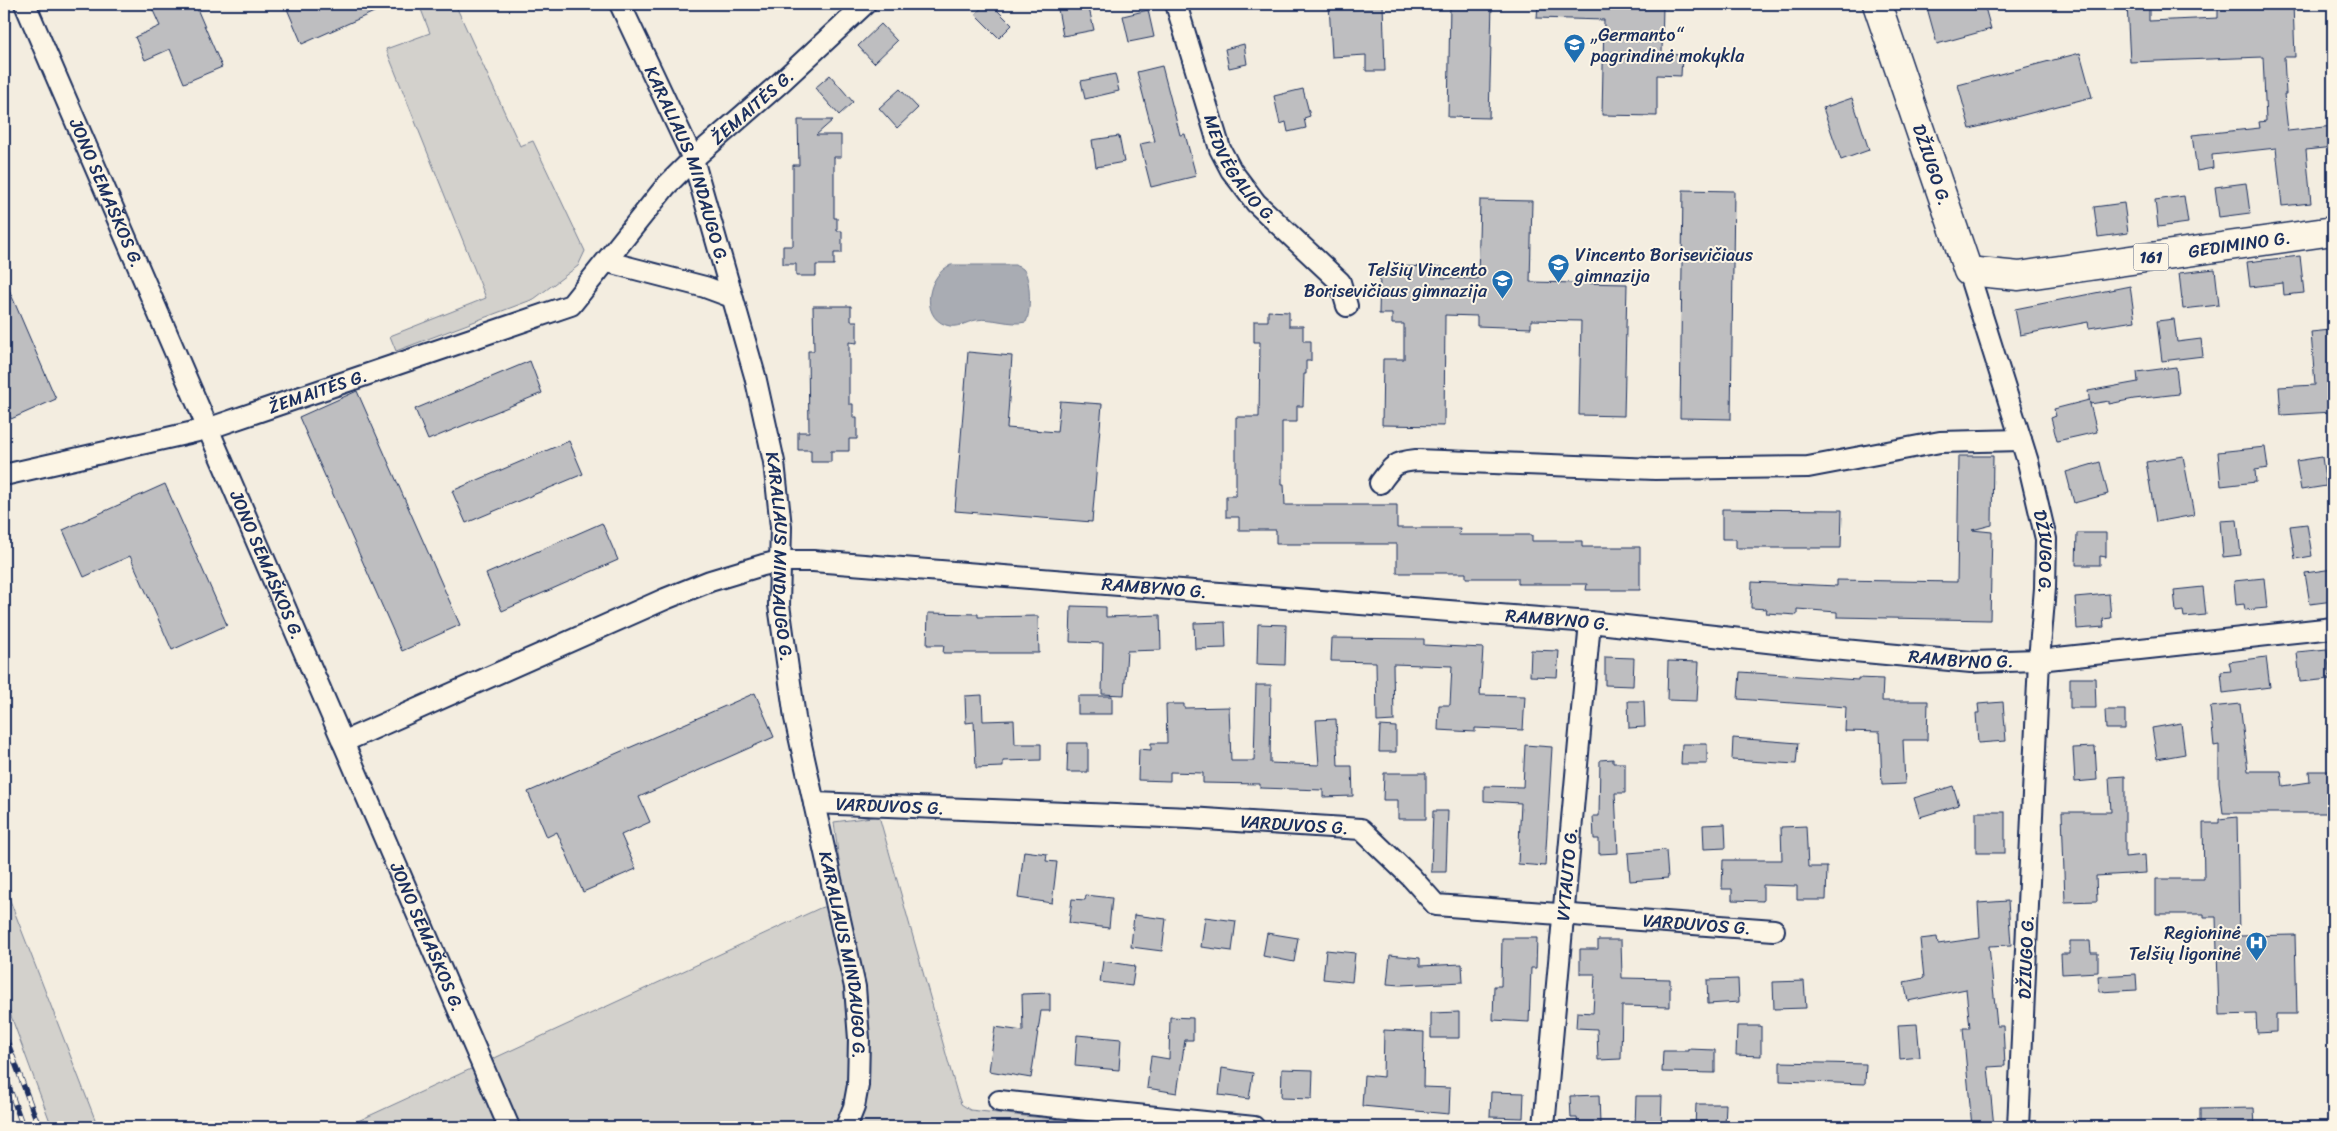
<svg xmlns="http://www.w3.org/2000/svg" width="2337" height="1131" font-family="Sriracha,sans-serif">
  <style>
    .green { fill: #d3d1cc; stroke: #778095 }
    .water { fill: #a9acb3; stroke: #707a91 }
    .building { fill: #bebec0; stroke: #1b2f5e }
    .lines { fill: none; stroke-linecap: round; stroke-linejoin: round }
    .minor-casing { stroke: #1b2f5e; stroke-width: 24 }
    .primary-casing { stroke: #1b2f5e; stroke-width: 31 }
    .minor { stroke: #fcf5e5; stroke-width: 20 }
    .primary { stroke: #fcf5e5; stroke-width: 28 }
    .rail-casing { stroke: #1b2f5e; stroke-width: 5.5 }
    .rail { stroke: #fcf5e5; stroke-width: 4; stroke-dasharray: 11; stroke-linecap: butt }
    .labels { text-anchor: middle; stroke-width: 4; stroke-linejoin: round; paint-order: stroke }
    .shield { fill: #fcf5e5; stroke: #5e6a86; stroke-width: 1 }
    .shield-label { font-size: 16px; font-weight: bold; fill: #1b2f5e }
    .poi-label { font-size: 18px; fill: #1b2f5e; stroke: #fcf5e5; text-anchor: start }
    .street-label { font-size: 18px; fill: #1b2f5e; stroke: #fcf5e5 }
  </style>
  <rect width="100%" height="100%" fill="#f3ede0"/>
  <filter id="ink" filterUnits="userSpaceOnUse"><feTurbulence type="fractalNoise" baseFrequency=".02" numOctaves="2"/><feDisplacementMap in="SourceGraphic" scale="10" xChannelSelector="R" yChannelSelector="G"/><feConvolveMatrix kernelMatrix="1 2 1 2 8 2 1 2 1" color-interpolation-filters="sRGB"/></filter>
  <g filter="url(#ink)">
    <g class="green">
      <polygon points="419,4 455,4 520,146 533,141 585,251 578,266 534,299 396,351 390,336 486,298 386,49 430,33"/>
      <polygon points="879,816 957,1093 961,1104 970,1110 1125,1127 345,1127 820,908 844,900 834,822"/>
      <polygon points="4,885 98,1127 52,1127 4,997"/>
    </g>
    <path class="water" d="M951,265h64c2,2 6,2 8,4 8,8 8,44 3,53 -17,4 -33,-5 -50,-2 -10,2 -19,9 -30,5 -27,-9 -18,-51 5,-60z"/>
    <g class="building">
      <polygon points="150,4 195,4 222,67 184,83 170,49 145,60 135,37 160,26"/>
      <polygon points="285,4 392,4 302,44"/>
      <polygon points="986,4 991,4 1012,25 999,38 975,14"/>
      <polygon points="1057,4 1088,4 1094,30 1063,36"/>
      <polygon points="1329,4 1383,4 1385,71 1366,71 1366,55 1332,57"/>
      <polygon points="1450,4 1492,4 1489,118 1448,117"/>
      <polygon points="1538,4 1663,4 1662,54 1682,55 1681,76 1657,75 1657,116 1602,115 1604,20 1537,18"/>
      <polygon points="1926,4 1984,4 1991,29 1937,44"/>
      <polygon points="2127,4 2149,4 2149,21 2218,18 2218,4 2293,4 2295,57 2284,57 2286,94 2284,94 2288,131 2333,126 2333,147 2306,150 2311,203 2282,206 2276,148 2212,155 2213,168 2197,171 2192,135 2260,128 2259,122 2266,121 2263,57 2130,62"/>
      <polygon points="1148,10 1154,37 1129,42 1123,16"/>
      <polygon points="881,24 897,41 874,63 858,46"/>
      <polygon points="1244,44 1247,64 1229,68 1225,49"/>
      <polygon points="2080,53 2092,97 1970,129 1958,85"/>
      <polygon points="1162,66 1180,135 1185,134 1196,176 1151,187 1140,144 1155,141 1137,72"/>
      <polygon points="1115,74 1119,91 1085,99 1081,81"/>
      <polygon points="830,75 853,102 839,115 815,88"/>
      <polygon points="900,89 918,108 897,128 879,108"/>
      <polygon points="1303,89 1310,116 1304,118 1306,128 1288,132 1286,122 1280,124 1274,96"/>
      <polygon points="1852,98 1869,150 1841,160 1823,108"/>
      <polygon points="798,120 833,120 816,135 841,135 841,157 834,157 834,218 837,218 837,231 842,231 842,253 834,253 834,265 816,265 816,276 796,276 796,264 783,264 783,246 793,246 793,165 799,165"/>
      <polygon points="1119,136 1124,162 1096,167 1092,140"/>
      <polygon points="2246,183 2250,213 2219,217 2215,187"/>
      <polygon points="1683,190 1734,191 1731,419 1680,418"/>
      <polygon points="2184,196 2188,223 2158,227 2155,200"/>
      <polygon points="1480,200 1532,201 1530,282 1627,284 1624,416 1579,415 1581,321 1531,320 1531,328 1477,326 1477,316 1445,315 1444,426 1382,425 1383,359 1404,359 1404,324 1392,324 1392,314 1379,314 1380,275 1392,275 1393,266 1442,267 1442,278 1478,279"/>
      <polygon points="2124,203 2128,233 2098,237 2094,207"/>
      <polygon points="2300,256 2304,293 2284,295 2283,283 2250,287 2247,262"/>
      <polygon points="2215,269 2219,305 2183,309 2179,273"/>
      <polygon points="4,278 56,399 11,419 4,402"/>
      <polygon points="2130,286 2135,321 2089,328 2088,322 2020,335 2015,309"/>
      <polygon points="813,306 851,306 851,321 857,321 857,343 849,342 849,404 853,404 853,417 857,417 857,439 849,439 849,451 831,451 831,462 811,462 811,450 798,450 798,432 809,432 808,351 814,351"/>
      <polygon points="1268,311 1289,312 1289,326 1303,326 1303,341 1311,341 1311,361 1306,361 1306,374 1304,374 1303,406 1297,406 1297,422 1282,422 1282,484 1284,484 1285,505 1397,505 1397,528 1460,528 1459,535 1532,535 1532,541 1582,541 1582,547 1640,547 1640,590 1586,590 1587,584 1518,584 1518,578 1466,578 1466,573 1397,573 1397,544 1276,544 1276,530 1239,530 1239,517 1226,517 1226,496 1236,496 1236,417 1259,417 1260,342 1254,342 1254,321 1268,321"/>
      <polygon points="2174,319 2177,342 2201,339 2203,356 2162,361 2157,321"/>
      <polygon points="2331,330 2333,412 2281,415 2279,387 2315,385 2311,332"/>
      <polygon points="968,352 1012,356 1007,428 1057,432 1060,401 1102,404 1092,522 955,511"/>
      <polygon points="530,361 542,393 428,440 415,409"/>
      <polygon points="2176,367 2179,394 2134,399 2109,404 2109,401 2090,404 2088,391 2138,382 2137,372"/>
      <polygon points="357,391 460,625 402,651 299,417"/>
      <polygon points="2089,400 2097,432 2057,441 2051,418 2056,416 2054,409"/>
      <polygon points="569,441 583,474 466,523 452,491"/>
      <polygon points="2265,447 2268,468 2255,470 2256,482 2221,486 2218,452"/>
      <polygon points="1959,456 1993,456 1992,525 1972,530 1992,532 1990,620 1837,617 1837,612 1797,609 1797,615 1766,613 1767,609 1751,608 1752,582 1837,586 1837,580 1957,582"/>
      <polygon points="2183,456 2194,515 2156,522 2146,462"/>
      <polygon points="2322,457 2326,486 2301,490 2296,461"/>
      <polygon points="2100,462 2108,494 2074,503 2066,472"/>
      <polygon points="165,484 227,625 172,650 130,556 84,577 63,530"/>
      <polygon points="1722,509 1842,510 1841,548 1736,548 1736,539 1722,539"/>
      <polygon points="2237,520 2241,555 2223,557 2220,521"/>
      <polygon points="602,523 618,560 502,611 486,574"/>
      <polygon points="2307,524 2312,556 2295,559 2290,526"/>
      <polygon points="2077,533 2106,533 2106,557 2100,556 2100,565 2076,565"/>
      <polygon points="2333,569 2333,601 2310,604 2305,573"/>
      <polygon points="2264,578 2267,608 2245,610 2244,604 2236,605 2234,581"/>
      <polygon points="2203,587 2206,615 2184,617 2183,611 2176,612 2174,590"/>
      <polygon points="2109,594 2111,618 2103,619 2104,627 2077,629 2075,597"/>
      <polygon points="1071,606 1106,607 1106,617 1160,615 1161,650 1127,651 1124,695 1102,694 1103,643 1070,642"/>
      <polygon points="928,613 978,614 978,617 1038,616 1039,653 943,653 944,645 927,645"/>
      <polygon points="1225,622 1226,648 1195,649 1194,623"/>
      <polygon points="1258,624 1286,625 1285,665 1257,664"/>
      <polygon points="1332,638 1424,639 1424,645 1483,648 1480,695 1525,696 1523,730 1475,728 1475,732 1438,730 1439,705 1450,705 1452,666 1393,664 1394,721 1377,722 1376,662 1331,661"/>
      <polygon points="2327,649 2330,679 2300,682 2297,652"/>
      <polygon points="1531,650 1559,651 1557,677 1530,676"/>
      <polygon points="1605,657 1634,658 1633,686 1605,685"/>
      <polygon points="2266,657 2270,687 2223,693 2221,672 2231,671 2229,662"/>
      <polygon points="1668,661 1699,662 1697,701 1667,700"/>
      <polygon points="1740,672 1858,680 1858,678 1883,679 1882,701 1928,701 1927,740 1903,740 1905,784 1882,785 1880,732 1845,731 1846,707 1738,699"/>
      <polygon points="2070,678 2095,678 2096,708 2070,708"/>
      <polygon points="1256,685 1271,685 1270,763 1319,765 1316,720 1336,719 1338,766 1352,766 1353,796 1323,797 1323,790 1260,788 1260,784 1203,783 1203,773 1170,772 1170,781 1138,780 1139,749 1151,750 1151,743 1167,743 1166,704 1184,704 1184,708 1229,707 1231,761 1254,761"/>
      <polygon points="755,693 774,737 639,797 650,822 621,835 636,869 583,892 557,832 547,837 528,792"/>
      <polygon points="982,695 983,721 1014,720 1015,744 1041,744 1041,760 1003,761 1003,767 976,768 974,722 966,723 965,696"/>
      <rect x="1078" y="696" width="34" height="18"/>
      <polygon points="1628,701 1644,701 1645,727 1629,728"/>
      <polygon points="2003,702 2006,741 1978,743 1976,713 1979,713 1978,704"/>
      <polygon points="2240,704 2248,771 2281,771 2283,786 2310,782 2309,771 2333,771 2333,813 2223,813 2219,782 2219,745 2214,746 2210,707"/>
      <polygon points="2105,710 2125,710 2125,729 2106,729"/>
      <polygon points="2181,723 2185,754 2157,759 2152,728"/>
      <polygon points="1380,726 1396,727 1396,752 1379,752"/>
      <polygon points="1733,738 1798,743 1796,764 1732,760"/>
      <polygon points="1068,743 1088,743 1088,772 1067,772"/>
      <polygon points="1682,744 1707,744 1707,764 1681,764"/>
      <polygon points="1525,745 1552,747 1545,866 1518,864 1521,803 1484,801 1484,786 1523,787"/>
      <polygon points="2095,747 2097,780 2075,782 2073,748"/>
      <polygon points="1613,759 1613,763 1625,763 1625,793 1615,793 1618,853 1599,854 1599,839 1594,839 1593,816 1599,816 1600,760"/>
      <polygon points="1384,773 1426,773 1426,819 1398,819 1398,800 1383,800"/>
      <polygon points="2125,776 2125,857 2145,855 2146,873 2096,876 2097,901 2065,902 2062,812 2111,812 2109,777"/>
      <polygon points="1953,786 1959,805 1920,817 1914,798"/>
      <polygon points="1433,811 1448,811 1446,872 1431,872"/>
      <rect x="1976" y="812" width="29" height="41"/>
      <polygon points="2237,817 2239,936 2295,935 2297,1014 2276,1014 2276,1032 2257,1033 2256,1014 2219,1015 2216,917 2204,917 2204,914 2156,914 2156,879 2204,879 2203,823 2219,823 2219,819"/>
      <polygon points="1725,824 1726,848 1704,849 1703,825"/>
      <polygon points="1806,826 1808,867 1827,867 1826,900 1797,900 1797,886 1763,885 1763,901 1732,900 1732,889 1722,889 1723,860 1782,860 1781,827"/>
      <polygon points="1666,850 1668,878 1630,881 1628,853"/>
      <polygon points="1024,851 1047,854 1046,861 1057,862 1052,903 1018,898"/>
      <polygon points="1086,895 1112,898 1109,928 1069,923 1072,899 1085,900"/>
      <polygon points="2008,901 2011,945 1989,946 1997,1026 2003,1026 2005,1066 1988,1067 1994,1127 1972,1127 1963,1028 1970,1028 1966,989 1908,1001 1904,982 1924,978 1920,939 1937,937 1938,944 1980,938 1978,903"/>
      <polygon points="1134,915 1166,919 1162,951 1131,947"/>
      <polygon points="1205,917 1236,921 1232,951 1201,947"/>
      <polygon points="1267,933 1298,938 1294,962 1263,956"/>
      <polygon points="1502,938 1537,938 1536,968 1531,968 1529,1022 1493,1020 1494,986 1501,986"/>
      <polygon points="1598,940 1621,940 1622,978 1670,979 1670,1007 1622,1006 1621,1059 1598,1060 1597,1029 1576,1028 1577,1012 1593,1013 1595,974 1580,974 1580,949 1598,949"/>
      <polygon points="2070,941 2090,941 2091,953 2098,953 2098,972 2062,974 2061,954 2070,954"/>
      <polygon points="1326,950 1355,953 1352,982 1323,979"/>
      <polygon points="1390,955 1420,958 1420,966 1462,964 1463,982 1401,985 1387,984"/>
      <polygon points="1103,961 1135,966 1132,986 1100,982"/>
      <polygon points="2136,974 2137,990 2099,992 2098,976"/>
      <polygon points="1738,979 1739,1002 1708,1004 1707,980"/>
      <polygon points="1804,981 1806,1008 1774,1009 1773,982"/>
      <polygon points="1050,993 1050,1011 1041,1011 1031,1078 989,1071 995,1027 1023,1031 1022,994"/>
      <polygon points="1459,1012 1459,1038 1431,1038 1431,1013"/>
      <polygon points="1170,1017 1193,1018 1193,1040 1185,1040 1177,1093 1147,1088 1151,1056 1169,1059"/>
      <polygon points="1917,1024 1920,1057 1900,1059 1898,1025"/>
      <polygon points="1737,1026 1761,1026 1761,1056 1736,1055"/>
      <polygon points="1384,1030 1424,1032 1423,1087 1450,1088 1449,1114 1362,1106 1364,1075 1383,1077"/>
      <polygon points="1077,1035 1121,1039 1119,1070 1075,1066"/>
      <polygon points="1688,1049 1715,1050 1715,1073 1662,1072 1663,1051 1688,1051"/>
      <polygon points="1780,1062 1866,1064 1865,1084 1780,1081"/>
      <polygon points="1222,1068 1253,1073 1249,1099 1219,1095"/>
      <polygon points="1282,1069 1313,1070 1312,1099 1281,1098"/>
      <polygon points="1491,1092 1524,1093 1523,1118 1490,1117"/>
      <polygon points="1599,1095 1600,1124 1578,1125 1577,1118 1571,1118 1570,1096"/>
      <polygon points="1636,1096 1662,1096 1661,1127 1635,1127"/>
      <polygon points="1696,1104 1726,1104 1725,1127 1695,1127"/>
      <polygon points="2254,1108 2255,1127 2200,1127 2200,1109"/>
    </g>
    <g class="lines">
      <defs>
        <g id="minor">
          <path id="s1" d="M25,4l484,1123"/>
          <path id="s2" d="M620,4l73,155 62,217 19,86 7,65 -2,78 16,113 60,269 4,52 -1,46 -4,22 -8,20"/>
          <path id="s3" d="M1176,4l44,145 11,21 25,33 84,79 7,24"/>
          <polyline points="608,262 705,287 732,297"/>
          <path id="s4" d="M1968,271l60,191 18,77 -1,49 -6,72 -21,467"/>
          <path id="s5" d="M4,475l203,-46 364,-124 95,-119 27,-27 87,-76 85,-79"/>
          <path d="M1380,483c12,-17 15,-21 36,-23l239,9 153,-2 132,-25 81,-2"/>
          <path id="s6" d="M343,742l322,-143 45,-18 53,-16 17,-4h33l777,61 222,25 159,15 68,-2 294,-32"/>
          <path id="s7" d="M814,803l376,15 171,11 50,48 25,28 338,25"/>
          <polyline points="999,1101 1254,1127"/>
          <path id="s8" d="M1544,1127l46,-505"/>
        </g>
        <g id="primary">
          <path id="s9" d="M1877,4l91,267 51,5 314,-45"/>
        </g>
      </defs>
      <use href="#minor" class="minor-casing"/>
      <use href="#primary" class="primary-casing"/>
      <use href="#minor" class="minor"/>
      <use href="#primary" class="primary"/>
      <defs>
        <g id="rail">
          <polyline points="4,1033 39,1127"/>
          <polyline points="4,1073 23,1127"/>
        </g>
      </defs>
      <use href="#rail" class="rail-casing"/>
      <use href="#rail" class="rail"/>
    </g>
  </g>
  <defs>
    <symbol id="school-pin" viewBox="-11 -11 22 30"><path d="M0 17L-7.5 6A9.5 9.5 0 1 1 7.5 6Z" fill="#1f6fb2" stroke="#fcf5e5"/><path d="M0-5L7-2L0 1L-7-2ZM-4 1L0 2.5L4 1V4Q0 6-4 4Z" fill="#fff"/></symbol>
    <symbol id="hospital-pin" viewBox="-11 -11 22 30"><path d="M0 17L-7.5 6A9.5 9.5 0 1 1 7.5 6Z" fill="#1f6fb2" stroke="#fcf5e5"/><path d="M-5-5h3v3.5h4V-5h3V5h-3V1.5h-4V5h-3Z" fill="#fff"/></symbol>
  </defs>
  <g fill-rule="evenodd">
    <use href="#school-pin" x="1562" y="32" width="25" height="34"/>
    <use href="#school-pin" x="1546" y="252" width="25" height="34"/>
    <use href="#school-pin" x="1490" y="268" width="25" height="34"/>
    <use href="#hospital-pin" x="2244" y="930" width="25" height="34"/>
  </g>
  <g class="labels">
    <rect class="shield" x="2133.5" y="243.5" width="35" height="27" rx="4"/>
    <g class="shield-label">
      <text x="2151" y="263">161</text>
    </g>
    <g class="poi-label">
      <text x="1591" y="41">„Germanto“<tspan x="1591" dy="21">pagrindinė mokykla</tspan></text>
      <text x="1575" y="261">Vincento Borisevičiaus<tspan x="1575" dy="21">gimnazija</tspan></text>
      <text x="1487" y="276" text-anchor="end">Telšių Vincento<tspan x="1487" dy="21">Borisevičiaus gimnazija</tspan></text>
      <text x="2241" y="939" text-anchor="end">Regioninė<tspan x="2241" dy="21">Telšių ligoninė</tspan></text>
    </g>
    <g class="street-label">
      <text dy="6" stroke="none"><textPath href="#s5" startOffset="862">ŽEMAITĖS G.</textPath></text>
      <text dy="6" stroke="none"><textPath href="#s9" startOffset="170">DŽIUGO G.</textPath></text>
      <text dy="6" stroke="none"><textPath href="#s2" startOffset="175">KARALIAUS MINDAUGO G.</textPath></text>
      <text dy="6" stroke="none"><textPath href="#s3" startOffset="179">MEDVĖGALIO G.</textPath></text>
      <text dy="6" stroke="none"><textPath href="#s1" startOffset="206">JONO SEMAŠKOS G.</textPath></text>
      <text dy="6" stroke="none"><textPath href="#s9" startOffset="556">GEDIMINO G.</textPath></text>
      <text dy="6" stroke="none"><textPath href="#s5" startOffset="325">ŽEMAITĖS G.</textPath></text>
      <text dy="6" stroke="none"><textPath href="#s4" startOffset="292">DŽIUGO G.</textPath></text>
      <text dy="6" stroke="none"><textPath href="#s2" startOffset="580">KARALIAUS MINDAUGO G.</textPath></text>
      <text dy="6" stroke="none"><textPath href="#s1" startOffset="611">JONO SEMAŠKOS G.</textPath></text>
      <text dy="6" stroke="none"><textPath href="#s6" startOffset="849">RAMBYNO G.</textPath></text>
      <text dy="6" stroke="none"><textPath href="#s6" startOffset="1254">RAMBYNO G.</textPath></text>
      <text dy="6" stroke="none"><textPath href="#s6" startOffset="1659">RAMBYNO G.</textPath></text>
      <text dy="6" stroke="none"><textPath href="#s7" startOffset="76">VARDUVOS G.</textPath></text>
      <text dy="6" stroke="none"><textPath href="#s7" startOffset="481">VARDUVOS G.</textPath></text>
      <text dy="6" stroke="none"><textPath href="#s8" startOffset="254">VYTAUTO G.</textPath></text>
      <text dy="6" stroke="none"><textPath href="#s7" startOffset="916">VARDUVOS G.</textPath></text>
      <text dy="6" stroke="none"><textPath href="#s1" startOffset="1016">JONO SEMAŠKOS G.</textPath></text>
      <text dy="6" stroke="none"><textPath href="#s2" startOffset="985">KARALIAUS MINDAUGO G.</textPath></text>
      <text transform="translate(2026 957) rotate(-88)" y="6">DŽIUGO G.</text>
    </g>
  </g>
  <rect width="2337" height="1131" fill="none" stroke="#fcf5e5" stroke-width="20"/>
  <rect x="10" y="10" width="2317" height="1111" fill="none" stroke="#1b2f5e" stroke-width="2" filter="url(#ink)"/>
</svg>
